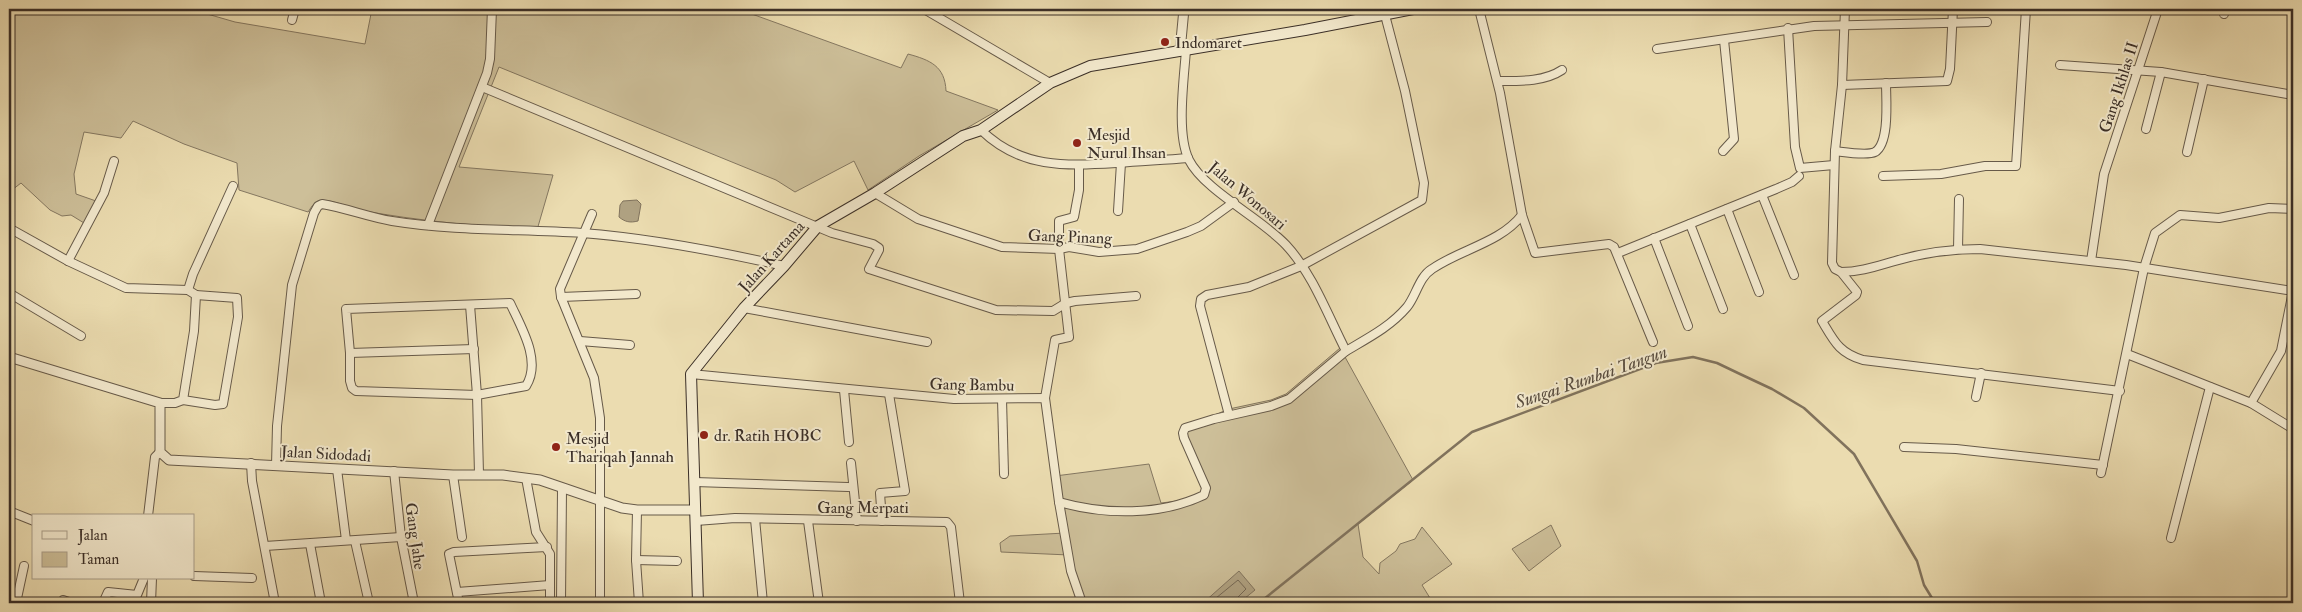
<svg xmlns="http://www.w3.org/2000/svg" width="2302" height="612" font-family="'IM FELL Double Pica',serif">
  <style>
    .green { fill: #cdbf99; stroke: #847760 }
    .water { fill: #afa181; stroke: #81735d }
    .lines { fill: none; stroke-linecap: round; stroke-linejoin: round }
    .shore { stroke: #756854; stroke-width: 1 }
    .stream { stroke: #81735d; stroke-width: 2.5 }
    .minor-casing { stroke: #675a49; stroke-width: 10 }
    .tertiary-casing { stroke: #675a49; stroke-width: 11 }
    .secondary-casing { stroke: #3b2f27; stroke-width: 12 }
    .minor { stroke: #f2e8cc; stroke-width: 8 }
    .tertiary { stroke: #f2e8cc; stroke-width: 9 }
    .secondary { stroke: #f2e8cc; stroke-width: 10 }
    .poi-dot { fill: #8f2418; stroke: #f2e8cc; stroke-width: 2 }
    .labels { text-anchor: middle; stroke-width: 4; stroke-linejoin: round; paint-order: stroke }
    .poi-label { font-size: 16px; fill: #3b2f27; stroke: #f2e8cc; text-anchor: start }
    .street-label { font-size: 16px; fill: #3b2f27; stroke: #f2e8cc }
    .water-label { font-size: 18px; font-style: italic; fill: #584c3e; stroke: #f2e8cc }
  </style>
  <rect width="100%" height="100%" fill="#ebdcb0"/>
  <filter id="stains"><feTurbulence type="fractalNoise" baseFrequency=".004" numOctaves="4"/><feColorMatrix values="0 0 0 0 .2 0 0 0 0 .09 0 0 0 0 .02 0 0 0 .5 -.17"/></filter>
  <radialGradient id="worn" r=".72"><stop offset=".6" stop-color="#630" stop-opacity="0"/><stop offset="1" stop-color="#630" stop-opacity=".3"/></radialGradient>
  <g class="green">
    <path d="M9,9h181l45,13 130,22 7,-35h366l163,59 7,-14c22,6 37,12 38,37l52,19 -79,46 -51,34 -14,-29 -59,31 -19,-12 -277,-113 -40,100 94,8 -16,55c-60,-4 -119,-9 -178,-20 -12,-3 -29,-12 -41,-9 -5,2 -7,7 -10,11l-69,-22 -2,-27 -53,-19 -51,-23 -12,17 -37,-6 -10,42 2,20 20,7 -12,22 -13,-8 -9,1 -12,-6 -29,-27 -9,7 -3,-10z"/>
    <polygon points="1340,348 1413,480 1358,524 1363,557 1379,574 1380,563 1396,551 1400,544 1415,539 1422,527 1452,564 1422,585 1433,603 1082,603 1069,555 1001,552 1000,543 1010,536 1065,533 1055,476 1149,464 1161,503 1186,500 1204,492 1185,427 1229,409 1271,400 1286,394"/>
    <polygon points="1551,525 1561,546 1529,571 1512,549"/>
  </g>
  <g class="water">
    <path d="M637,200l4,4 -3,17c-8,2 -13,1 -19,-4l1,-12 3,-4z"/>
    <polygon points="1239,571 1255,590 1239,603 1203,603"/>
  </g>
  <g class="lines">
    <polyline class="shore" points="1210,603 1238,580 1246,589 1237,598 1236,603"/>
    <polyline class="stream" points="1259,603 1472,432 1656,363 1693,357 1717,363 1740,374 1772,389 1804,408 1854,454 1917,561 1924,585 1935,603"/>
    <defs>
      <g id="minor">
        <polyline points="924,9 1050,83"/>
        <polyline points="1479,9 1500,93 1522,215 1535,253 1609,244 1614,247 1653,342"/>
        <path d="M1845,9l-3,76 -7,66 -3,112 3,6 6,3 16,20 -1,3 -34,26c12,20 17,32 41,39l257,31"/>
        <polyline points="2224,14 2225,9"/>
        <polyline points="292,20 295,9"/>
        <polyline points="1788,28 1795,147 1800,168 1834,165"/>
        <polyline points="1657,49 1814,26 1987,22"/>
        <polyline points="2060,65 2161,72 2293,95"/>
        <path d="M1498,81c21,0 46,1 64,-11"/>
        <polyline points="1842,85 1947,81 1950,69 1953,9"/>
        <polyline points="482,87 832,233 873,244 879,248 879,250 869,269 996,310 1053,311 1066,303 1075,301 1136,296"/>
        <polyline points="2146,129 2161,72"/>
        <path d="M981,130c40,39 85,36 137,33 24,-2 47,-3 70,-5"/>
        <polyline points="1723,151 1734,139 1724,40"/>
        <path d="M1835,151c9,1 32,5 40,1 15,-9 11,-53 11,-69"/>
        <polyline points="2187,152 2204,79"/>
        <polyline points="1883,176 1941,174 1985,166 2016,166 2026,9"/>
        <polyline points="875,193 918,219 1002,247 1059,249 1069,247 1099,252 1137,249 1187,232 1201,226 1234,202"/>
        <polyline points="1762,195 1794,275"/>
        <polyline points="1727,209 1759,292"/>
        <polyline points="1118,211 1121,163"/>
        <polyline points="592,214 560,289 561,297 594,378 600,418 600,603"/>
        <polyline points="1690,224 1723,309"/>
        <polyline points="428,225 487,73 490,59 492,9"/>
        <polyline points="9,228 68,261 126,288 188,290"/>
        <polyline points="1654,238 1688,326"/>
        <polyline points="1958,249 1959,199"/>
        <polyline points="1618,253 1776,189 1792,182 1799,176"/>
        <polyline points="68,261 104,193 114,161"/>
        <polyline points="2091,261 2104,174 2158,9"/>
        <path d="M1841,272c19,0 36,-6 54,-11 27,-8 57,-12 85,-12l146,16 167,26"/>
        <polyline points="9,293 81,336"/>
        <polyline points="561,297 636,294"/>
        <path d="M510,303c11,24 32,58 16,83l-49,9 -121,-4 -4,-3 -2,-7v-28l-4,-44z"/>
        <polyline points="470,305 477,395 479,474"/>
        <polyline points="744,308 927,342"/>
        <polyline points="580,341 630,345"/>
        <path d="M1346,351c22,-13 44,-24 61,-44 9,-11 12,-30 25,-38 29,-20 68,-26 90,-54"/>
        <polyline points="350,353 474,349"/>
        <polyline points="2127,354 2251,403 2290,427"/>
        <polyline points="691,374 954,399 1045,398 1059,502 1071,571 1082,603"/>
        <polyline points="844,390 849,442"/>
        <polyline points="1976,397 1981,373"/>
        <polyline points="1045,398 1055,340 1069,337 1059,249 1059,221 1074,217 1079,190 1079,165"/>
        <polyline points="1002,399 1004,474"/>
        <polyline points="183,400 215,405 223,404 238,317 237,298 196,295"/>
        <polyline points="160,403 175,403 183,400 194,331 196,295 188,290 193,274 233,186"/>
        <polyline points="2251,403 2281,351 2293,291"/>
        <polyline points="1229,415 1200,306 1201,299 1207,295 1249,287 1301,266 1422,200 1424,183 1405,91 1385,15"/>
        <polyline points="1904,447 1956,449 2103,465"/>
        <polyline points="251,463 252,481 275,603"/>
        <polyline points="851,463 857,521"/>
        <path d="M276,465l1,-39 15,-141 22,-72 4,-7 4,-2c24,4 46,13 70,17 62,10 127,8 190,12 68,5 135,18 202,33"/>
        <polyline points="337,469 346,540"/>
        <polyline points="394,471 401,537 414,603"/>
        <polyline points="2101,473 2144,268 2155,233 2180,215 2219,218 2269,208 2293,209"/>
        <polyline points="453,475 462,537"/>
        <polyline points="526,478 536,532 550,554 550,603"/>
        <polyline points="695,482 848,487"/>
        <path d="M1059,502c46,13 101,14 145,-7l2,-7 -22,-50 -1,-5 2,-5 29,-9 57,-13 18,-7 57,-48c-18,-35 -33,-77 -60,-106 -24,-26 -82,-55 -97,-85 -13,-26 -5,-81 -3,-110"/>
        <polyline points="637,510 636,560 639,603"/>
        <polyline points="9,511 34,521"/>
        <polyline points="148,516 155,457 160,452"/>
        <polyline points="755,519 763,603"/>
        <polyline points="696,521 735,518 947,522 951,527 960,603"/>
        <polyline points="808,521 819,603"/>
        <polyline points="882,521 880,493 905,491 889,394"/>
        <polyline points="2171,538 2210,387"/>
        <polyline points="355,541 369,603"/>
        <polyline points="310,544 321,603"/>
        <polyline points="265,546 401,537"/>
        <polyline points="636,560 677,561"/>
        <polyline points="194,576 252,578"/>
        <polyline points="457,592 550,585"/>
        <polyline points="63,600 72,603"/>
        <polyline points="16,603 24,566"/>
        <polyline points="103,603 108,592 137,595 144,578"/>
        <polyline points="151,603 152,578"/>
        <polyline points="459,603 449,554 454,552 547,547"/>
        <polyline points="561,603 562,489"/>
      </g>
      <g id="tertiary">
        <polyline points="1180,51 1184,9"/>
        <polyline points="9,357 160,403 160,452 169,460 453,475 503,475 540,480 622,508 637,510 695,510"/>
      </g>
      <polyline id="secondary" points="698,603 691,374 744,308 784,266 818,226 875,193 963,136 981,130 1050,83 1090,66 1305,30 1413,9"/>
    </defs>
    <use href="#minor" class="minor-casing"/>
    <use href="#tertiary" class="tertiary-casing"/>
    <use href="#secondary" class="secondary-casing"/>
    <use href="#minor" class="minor"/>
    <use href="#tertiary" class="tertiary"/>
    <use href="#secondary" class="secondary"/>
  </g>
  <g class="poi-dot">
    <circle cx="1165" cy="42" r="5"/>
    <circle cx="1077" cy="143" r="5"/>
    <circle cx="704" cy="435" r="5"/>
    <circle cx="556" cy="447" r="5"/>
  </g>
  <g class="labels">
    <g class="poi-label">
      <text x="1175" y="48">Indomaret</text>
      <text x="1087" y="140">Mesjid<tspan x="1087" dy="18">Nurul Ihsan</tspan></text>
      <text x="714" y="441">dr. Ratih HOBC</text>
      <text x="566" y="444">Mesjid<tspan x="566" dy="18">Thariqah Jannah</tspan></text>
    </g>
    <g class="street-label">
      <text transform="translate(2118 87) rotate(-72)" y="6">Gang Ikhlas II</text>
      <text transform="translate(1248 195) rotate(40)" y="6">Jalan Wonosari</text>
      <text transform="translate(1070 236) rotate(2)" y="6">Gang Pinang</text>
      <text transform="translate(771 256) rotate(-48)" y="6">Jalan Kartama</text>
      <text transform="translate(972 384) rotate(1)" y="6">Gang Bambu</text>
      <text transform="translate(326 453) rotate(3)" y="6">Jalan Sidodadi</text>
      <text x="863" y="513">Gang Merpati</text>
      <text transform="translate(416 536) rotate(82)" y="6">Gang Jahe</text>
    </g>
    <g class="water-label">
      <text transform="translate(1591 377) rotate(-19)" y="6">Sungai Rumbai Tangun</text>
    </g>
  </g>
  <rect width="2302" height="612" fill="none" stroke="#ebdcb0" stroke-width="30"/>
  <rect x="10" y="10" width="2282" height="592" fill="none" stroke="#3b2f27" stroke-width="2.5"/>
  <rect x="15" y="15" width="2272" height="582" fill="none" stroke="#3b2f27"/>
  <rect x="32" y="514" width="162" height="65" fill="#f2e8cc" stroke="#a99e8a"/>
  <rect x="42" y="531" width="25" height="8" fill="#f2e8cc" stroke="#a99e8a"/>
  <text x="78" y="540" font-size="15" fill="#3b2f27">Jalan</text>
  <rect x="42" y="552" width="25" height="15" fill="#cdbf99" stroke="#a99e8a"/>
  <text x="78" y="564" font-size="15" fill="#3b2f27">Taman</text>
  <rect width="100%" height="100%" filter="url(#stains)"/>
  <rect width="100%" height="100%" fill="url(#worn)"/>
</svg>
